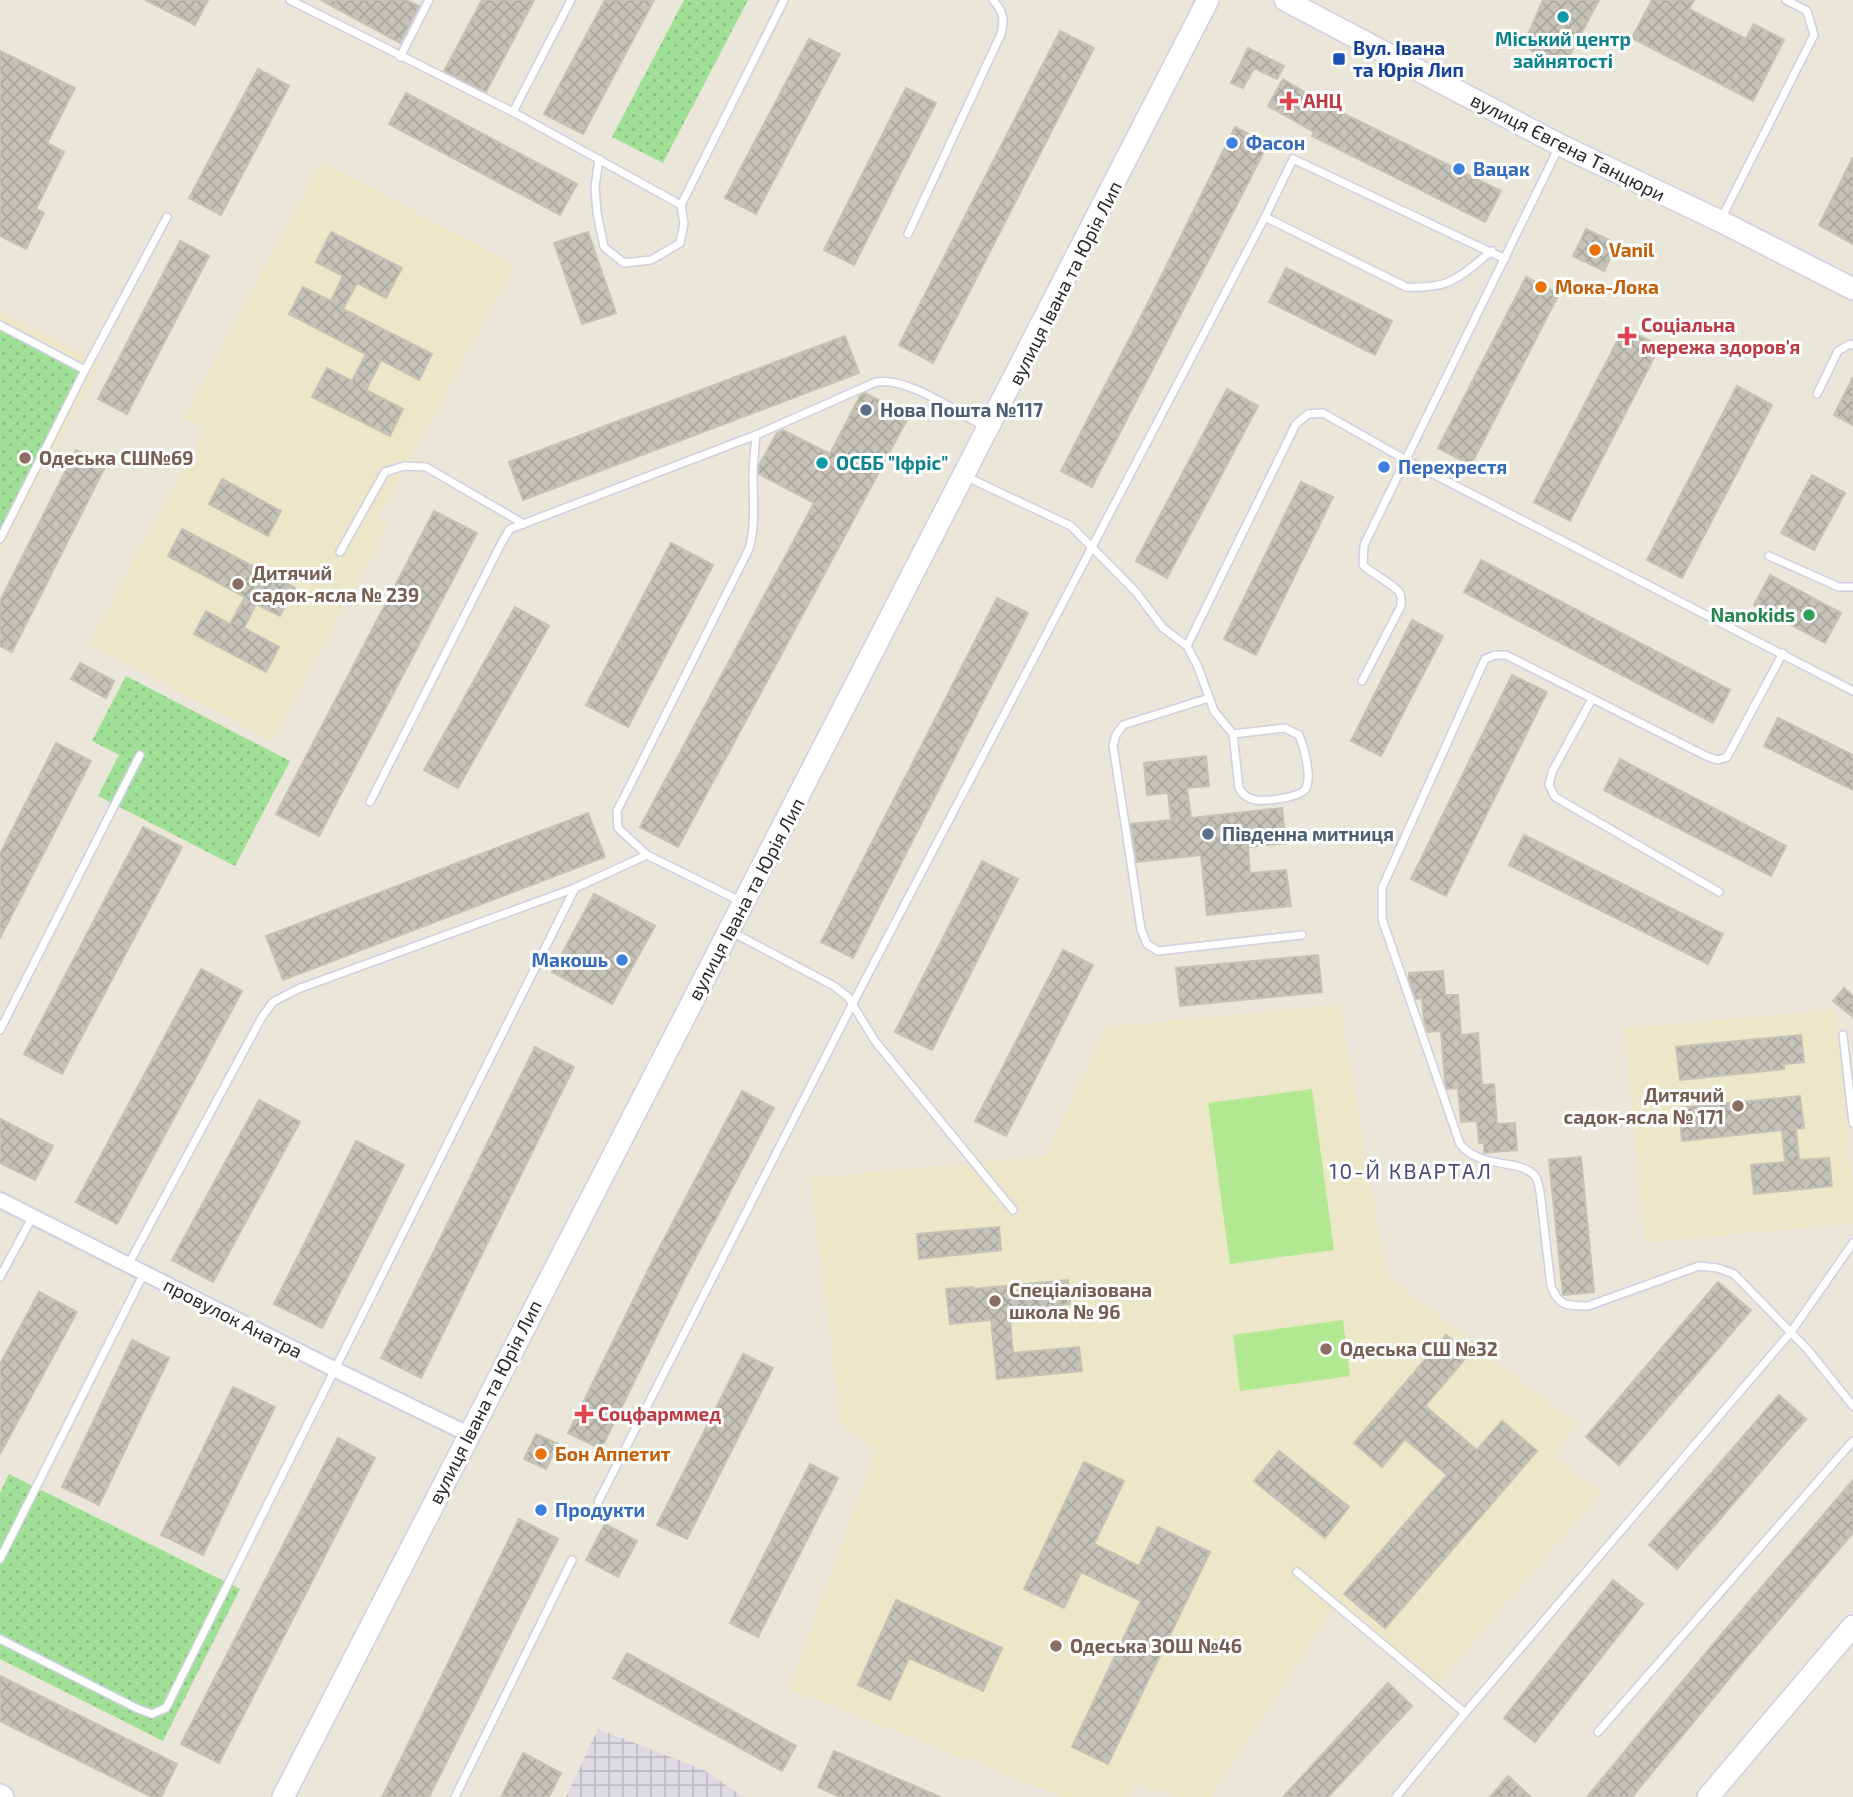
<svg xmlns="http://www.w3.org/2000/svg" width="1853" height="1797" font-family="'Exo 2',sans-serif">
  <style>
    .industrial { fill: url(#industrial-grid) }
    .education { fill: #ece7c8 }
    .grass { fill: url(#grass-dots) }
    .pitch { fill: #b2e892 }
    .building { fill: url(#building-cross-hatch); stroke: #c5c2b3; stroke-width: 2 }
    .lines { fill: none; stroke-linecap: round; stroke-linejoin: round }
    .lane-casing { stroke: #cfcfe1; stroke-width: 10 }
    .street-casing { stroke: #cfcfe1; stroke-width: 18 }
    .secondary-casing { stroke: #cfcfe1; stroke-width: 24 }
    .lane { stroke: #fff; stroke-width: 7 }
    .street { stroke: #fff; stroke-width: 14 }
    .secondary { stroke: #fff; stroke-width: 21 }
    .culture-dot { fill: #0f9aa8; stroke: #fff; stroke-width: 2.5 }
    .transit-dot { fill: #1a4fb4; stroke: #fff; stroke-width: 2.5 }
    .health-dot { fill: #e0444e; stroke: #fff; stroke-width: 2.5 }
    .shop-dot { fill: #3f7fe0; stroke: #fff; stroke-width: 2.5 }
    .food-dot { fill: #e8710a; stroke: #fff; stroke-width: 2.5 }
    .service-dot { fill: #5c6f8a; stroke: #fff; stroke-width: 2.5 }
    .education-dot { fill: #8d6e63; stroke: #fff; stroke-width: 2.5 }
    .leisure-dot { fill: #2e9e5b; stroke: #fff; stroke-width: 2.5 }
    .labels { text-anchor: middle; stroke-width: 6; stroke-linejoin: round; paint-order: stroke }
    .culture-label { font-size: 19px; font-weight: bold; fill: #0d838f; stroke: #fff }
    .transit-label { font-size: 19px; font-weight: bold; fill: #164399; stroke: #fff; text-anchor: start }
    .health-label { font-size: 19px; font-weight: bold; fill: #be3a42; stroke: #fff; text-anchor: start }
    .shop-label { font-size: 19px; font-weight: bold; fill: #366cbe; stroke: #fff; text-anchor: start }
    .street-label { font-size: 19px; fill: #282828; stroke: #fff }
    .food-label { font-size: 19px; font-weight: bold; fill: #c56008; stroke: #fff; text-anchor: start }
    .service-label { font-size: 19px; font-weight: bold; fill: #4e5e75; stroke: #fff; text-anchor: start }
    .education-label { font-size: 19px; font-weight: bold; fill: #785e54; stroke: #fff; text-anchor: start }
    .leisure-label { font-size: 19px; font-weight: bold; fill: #27864d; stroke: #fff; text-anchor: end }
    .neighbourhood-label { font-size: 21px; letter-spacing: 2px; fill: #4a4977; stroke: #fff }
  </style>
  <defs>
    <pattern id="industrial-grid" width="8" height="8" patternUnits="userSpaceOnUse" patternTransform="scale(1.75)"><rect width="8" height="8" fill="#dedae2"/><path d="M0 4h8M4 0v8" fill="none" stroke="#bebbc2"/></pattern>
    <pattern id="grass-dots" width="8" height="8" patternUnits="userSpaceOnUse" patternTransform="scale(1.75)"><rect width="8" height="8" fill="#a0e096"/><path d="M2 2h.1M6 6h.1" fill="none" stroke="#8ac081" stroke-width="1.8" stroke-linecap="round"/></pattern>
    <pattern id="building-cross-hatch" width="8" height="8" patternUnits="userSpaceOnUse" patternTransform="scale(1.75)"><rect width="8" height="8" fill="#c5c3b9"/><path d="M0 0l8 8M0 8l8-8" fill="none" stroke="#a9a89f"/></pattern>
  </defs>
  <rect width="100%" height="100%" fill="#eae6d9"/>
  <polygon class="industrial" points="598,1729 704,1770 743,1797 566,1797"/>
  <g class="education">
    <polygon points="321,162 515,264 378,519 388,525 272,741 89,644 205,428 184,417"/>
    <polygon points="0,310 101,364 0,552"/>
    <polygon points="1340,1004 1387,1275 1576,1424 1553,1456 1601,1492 1431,1691 1335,1604 1211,1797 1179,1797 1135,1783 1129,1797 1063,1797 789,1689 876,1450 841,1424 810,1178 1045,1156 1106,1027"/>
    <polygon points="1836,1009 1853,1183 1853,1223 1645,1243 1624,1029"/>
  </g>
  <g class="grass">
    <polygon points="684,0 748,0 663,163 612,137"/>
    <polygon points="0,326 88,371 0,539"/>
    <polygon points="126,676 290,761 235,866 98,796 119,755 92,741"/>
    <polygon points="9,1474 240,1589 163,1741 0,1659 0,1493"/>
  </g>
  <g class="pitch">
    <polygon points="1312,1089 1334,1250 1230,1264 1208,1103"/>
    <polygon points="1343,1320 1350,1376 1240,1391 1233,1335"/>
  </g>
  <g class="building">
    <polygon points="145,0 208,0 195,25"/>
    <polygon points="321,0 406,0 419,6 400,43"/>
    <polygon points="482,0 534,0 486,92 444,71"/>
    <polygon points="605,0 654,0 583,134 544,114"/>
    <polygon points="1543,0 1599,0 1569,56 1563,63 1550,62 1540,58 1524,44"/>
    <polygon points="1652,0 1694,0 1689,9 1746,39 1754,24 1784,40 1753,101 1632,38"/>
    <polygon points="1060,31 1094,48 933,363 899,345"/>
    <polygon points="809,39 840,54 756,214 725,198"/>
    <polygon points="1248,48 1284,66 1277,79 1254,68 1243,88 1231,83"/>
    <polygon points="0,51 75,88 47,143 64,152 36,209 44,213 26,249 0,236"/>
    <polygon points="258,69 289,86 221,215 189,198"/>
    <polygon points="1283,79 1322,103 1501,191 1485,222 1312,136 1314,132 1268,106"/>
    <polygon points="906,88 936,103 854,265 824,250"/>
    <polygon points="406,93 577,184 560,215 389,124"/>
    <polygon points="1235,127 1268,144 1092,487 1061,471 1150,299"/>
    <polygon points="1853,157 1853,244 1819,225"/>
    <polygon points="1586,229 1617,244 1604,271 1573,256"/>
    <polygon points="331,232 402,268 386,298 357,283 343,309 432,354 419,380 381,360 366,390 403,409 390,436 312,397 327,368 352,381 366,354 289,314 303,287 331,301 343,276 316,262"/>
    <polygon points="588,232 616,313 582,324 554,243"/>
    <polygon points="180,241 209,256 127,414 98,399"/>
    <polygon points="1286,268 1392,321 1375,355 1269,302"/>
    <polygon points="1526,277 1559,294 1471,465 1438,448"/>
    <polygon points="1624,328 1660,346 1570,521 1534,502"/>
    <polygon points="845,336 859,373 523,500 509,462"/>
    <polygon points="1853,377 1853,425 1834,415"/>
    <polygon points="1737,386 1772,405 1682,578 1647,560"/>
    <polygon points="1227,389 1258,406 1167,578 1136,561"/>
    <polygon points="865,393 909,416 678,847 640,827 814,503 759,474 759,465 777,433 783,430 830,454 860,396"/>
    <polygon points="76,450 106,465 12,652 0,646 0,601"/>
    <polygon points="1812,475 1845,493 1814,550 1781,533"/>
    <polygon points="222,479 281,511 268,536 209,504"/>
    <polygon points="1301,482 1333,497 1256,655 1224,639"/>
    <polygon points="434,511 477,533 319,836 276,814"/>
    <polygon points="182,529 295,588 280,616 256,604 244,628 279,647 266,672 194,634 206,611 230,624 245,597 168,556"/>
    <polygon points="671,543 713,565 628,727 586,705"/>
    <polygon points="1481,560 1730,690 1713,723 1464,592"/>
    <polygon points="1770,575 1841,613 1825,643 1754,605"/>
    <polygon points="997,598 1028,613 853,958 821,942"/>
    <polygon points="515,607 549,626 458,788 424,770"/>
    <polygon points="1412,620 1443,636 1381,756 1351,741"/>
    <polygon points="80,663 114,681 106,698 71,679"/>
    <polygon points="1512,675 1547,692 1446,896 1411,879"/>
    <polygon points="1778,718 1853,755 1853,790 1764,746"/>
    <polygon points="56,743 91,761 0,938 0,854"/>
    <polygon points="1206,756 1209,786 1187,788 1191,818 1282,808 1286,843 1248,847 1250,873 1286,870 1291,906 1207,915 1201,855 1137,862 1131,824 1171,820 1168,793 1147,795 1144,763"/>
    <polygon points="1620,759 1786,846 1771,876 1604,790"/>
    <polygon points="588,813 605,857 283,980 266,936"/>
    <polygon points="143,827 182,847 62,1074 24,1054"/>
    <polygon points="1524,835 1723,934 1708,964 1509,865"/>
    <polygon points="982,861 1018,879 932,1050 895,1032"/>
    <polygon points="594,894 655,926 612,1004 552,972"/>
    <polygon points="1063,950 1093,965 1006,1136 975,1121"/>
    <polygon points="1318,955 1322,992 1180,1006 1176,968"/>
    <polygon points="201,969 242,991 117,1224 76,1202"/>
    <polygon points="1443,971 1445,995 1458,995 1461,1035 1478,1033 1482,1085 1494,1084 1497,1124 1515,1123 1517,1150 1484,1153 1484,1143 1479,1143 1477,1121 1461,1122 1458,1088 1447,1089 1445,1081 1441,1031 1428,1032 1424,1021 1422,998 1416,999 1409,979 1409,973"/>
    <polygon points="1844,988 1853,996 1853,1017 1833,1001"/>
    <polygon points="1801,1035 1804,1062 1784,1064 1784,1069 1680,1080 1676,1047"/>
    <polygon points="535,1047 574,1067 421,1378 381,1358"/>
    <polygon points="742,1091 774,1108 687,1274 601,1449 568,1433 654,1258"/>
    <polygon points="1800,1096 1804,1128 1796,1129 1799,1160 1829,1158 1832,1186 1754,1194 1751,1165 1785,1162 1782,1130 1682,1141 1679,1108"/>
    <polygon points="259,1100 300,1122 213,1282 172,1260"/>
    <polygon points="0,1119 53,1146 35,1180 0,1163"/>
    <polygon points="356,1141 404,1165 322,1328 274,1304"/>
    <polygon points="1581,1157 1594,1292 1563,1295 1549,1160"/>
    <polygon points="999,1227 1001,1250 919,1259 917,1234"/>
    <polygon points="1068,1280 1070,1304 1009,1310 1013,1353 1079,1347 1082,1371 997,1379 991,1320 950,1324 946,1289 973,1287 973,1289"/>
    <polygon points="1718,1282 1751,1310 1619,1465 1586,1437"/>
    <polygon points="39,1292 77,1312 0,1454 0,1364"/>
    <polygon points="1446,1335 1469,1354 1425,1406 1477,1450 1502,1421 1537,1451 1385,1628 1344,1594 1447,1475 1405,1439 1382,1467 1354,1443"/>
    <polygon points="132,1340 169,1358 99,1505 62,1487"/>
    <polygon points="743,1354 773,1368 687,1539 657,1525"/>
    <polygon points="233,1387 275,1407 203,1555 161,1535"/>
    <polygon points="1779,1395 1806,1419 1677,1569 1649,1545"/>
    <polygon points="536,1434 558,1444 546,1469 524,1459"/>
    <polygon points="338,1438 375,1458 219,1763 181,1744"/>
    <polygon points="1279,1451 1349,1507 1325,1538 1254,1481"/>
    <polygon points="1084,1462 1124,1481 1094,1544 1139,1566 1158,1527 1210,1552 1108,1764 1072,1747 1141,1601 1081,1572 1064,1608 1024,1589"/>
    <polygon points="810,1464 838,1478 758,1637 730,1623"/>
    <polygon points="1853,1480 1853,1533 1746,1658 1632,1797 1587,1797 1720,1636"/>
    <polygon points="519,1519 558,1539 429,1797 382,1797"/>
    <polygon points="605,1524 637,1541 618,1577 586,1560"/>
    <polygon points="1613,1580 1643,1604 1535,1742 1504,1718"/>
    <polygon points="896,1600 1002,1648 983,1691 909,1658 890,1700 858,1685"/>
    <polygon points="627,1653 796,1746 782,1771 613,1678"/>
    <polygon points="0,1676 177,1764 161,1797 152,1797 0,1721"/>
    <polygon points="1388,1683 1412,1706 1328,1797 1283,1797"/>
    <polygon points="834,1751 940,1797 840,1797 818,1787"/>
    <polygon points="523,1753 561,1773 549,1797 501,1797"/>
    <polygon points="1508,1776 1531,1797 1490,1797"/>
  </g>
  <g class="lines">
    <defs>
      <g id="lane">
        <polyline points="290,0 513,112 681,205 684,224 680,243 651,260 624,263 604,247 597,213 595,187 599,159"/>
        <polyline points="400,57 429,0"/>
        <polyline points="513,112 571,0"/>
        <polyline points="681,205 784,0"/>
        <path d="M1265,217l141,70c46,2 51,-9 86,-36"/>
        <polyline points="1721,219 1814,35 1807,11 1786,0"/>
        <path d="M908,234l93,-200c4,-15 2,-23 -8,-34"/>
        <polyline points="0,325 85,370"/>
        <polyline points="1817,394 1838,351 1850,344 1853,345"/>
        <path d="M967,477l104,49 65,66 27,36 24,18 11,21 16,44 19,23 52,-6 14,7c5,12 13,41 7,53 -5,10 -39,13 -50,12 -8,-1 -14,-6 -17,-12l-6,-54"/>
        <polyline points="0,539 85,370 167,217"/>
        <polyline points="340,552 385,472 404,466 426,467 524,524"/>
        <polyline points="1769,556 1839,587 1853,587"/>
        <polyline points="1187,646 1296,424 1308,414 1323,413 1406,460 1853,691"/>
        <path d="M1783,653l-56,104 -9,3 -12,-4 -200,-101h-11l-10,4 -103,229v31l78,225c21,26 60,14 75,32 3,4 4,11 5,16l11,94c8,21 17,20 37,20l111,-40 19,2 16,6 74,76 45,56"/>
        <path d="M1362,681l39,-75c0,-4 1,-8 -1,-12 -2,-7 -29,-21 -37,-29l1,-20 194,-396"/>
        <polyline points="1209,698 1123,725 1116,735 1113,745 1141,929 1147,944 1158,951 1302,935"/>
        <polyline points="1592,699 1552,772 1549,785 1555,797 1719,892"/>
        <path d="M370,802l132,-260 8,-13 246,-94 120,-53c33,-5 80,30 109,45"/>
        <path d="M742,902l-95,-47 -29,-27 -1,-17 132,-262c7,-25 4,-48 4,-74 0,-13 2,-27 3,-40"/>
        <polyline points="730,931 834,986 848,997 875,1041 1013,1210"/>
        <polyline points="0,1030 140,755"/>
        <polyline points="1843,1035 1853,1123"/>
        <polyline points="128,1265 262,1017 273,1002 298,989 575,888 647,855"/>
        <polyline points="0,1277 33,1216"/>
        <polyline points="598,1502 852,1005 1265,217 1293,159 1505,259"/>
        <polyline points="0,1559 144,1273"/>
        <polyline points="1297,1572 1465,1713"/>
        <polyline points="0,1639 138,1709 152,1714 166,1708 575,888"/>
        <polyline points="1598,1732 1853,1441"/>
        <polyline points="455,1797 572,1560"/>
        <polyline points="1396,1797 1465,1713 1791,1332 1853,1243"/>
      </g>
      <polyline id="street" points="0,1200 334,1369 468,1434"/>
      <g id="secondary">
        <polyline points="1285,0 1560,145 1720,221 1853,289"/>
        <polyline points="0,1795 3,1797"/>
        <path d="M283,1797c305,-601 621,-1196 925,-1797"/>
        <polyline points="1708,1797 1853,1626"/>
      </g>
    </defs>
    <use href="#lane" class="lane-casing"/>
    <use href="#street" class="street-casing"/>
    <use href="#secondary" class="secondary-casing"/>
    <use href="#lane" class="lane"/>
    <use href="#street" class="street"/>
    <use href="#secondary" class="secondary"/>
  </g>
  <g class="culture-dot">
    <circle cx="1563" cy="17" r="7"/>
    <circle cx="822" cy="463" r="7"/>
  </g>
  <rect class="transit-dot" x="1332" y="52" width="14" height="14" rx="3.5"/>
  <g class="health-dot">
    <path d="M1285.5 90.5h7v7h7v7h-7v7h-7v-7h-7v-7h7z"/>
    <path d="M1623.5 325.5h7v7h7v7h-7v7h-7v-7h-7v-7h7z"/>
    <path d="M580.5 1403.5h7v7h7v7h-7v7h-7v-7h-7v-7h7z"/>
  </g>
  <g class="shop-dot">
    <circle cx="1232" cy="143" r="7"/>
    <circle cx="1459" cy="169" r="7"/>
    <circle cx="1384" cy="467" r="7"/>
    <circle cx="622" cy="960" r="7"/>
    <circle cx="541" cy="1510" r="7"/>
  </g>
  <g class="food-dot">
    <circle cx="1595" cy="250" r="7"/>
    <circle cx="1541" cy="287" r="7"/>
    <circle cx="541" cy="1454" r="7"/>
  </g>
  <g class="service-dot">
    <circle cx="866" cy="410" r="7"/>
    <circle cx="1208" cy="834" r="7"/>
  </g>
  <g class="education-dot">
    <circle cx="25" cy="458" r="7"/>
    <circle cx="238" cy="584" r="7"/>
    <circle cx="1738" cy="1106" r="7"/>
    <circle cx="995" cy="1301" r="7"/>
    <circle cx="1326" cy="1349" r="7"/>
    <circle cx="1056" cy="1646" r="7"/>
  </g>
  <circle class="leisure-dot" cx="1809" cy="615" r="7"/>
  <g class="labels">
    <g class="culture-label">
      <text x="1563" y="46">Міський центр<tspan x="1563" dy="22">зайнятості</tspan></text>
      <text x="836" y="470" text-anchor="start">ОСББ "Іфріс"</text>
    </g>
    <g class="transit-label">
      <text x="1353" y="55">Вул. Івана<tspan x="1353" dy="22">та Юрія Лип</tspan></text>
    </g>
    <g class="health-label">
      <text x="1303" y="108">АНЦ</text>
      <text x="1641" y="332">Соціальна<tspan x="1641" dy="22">мережа здоров'я</tspan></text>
      <text x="598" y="1421">Соцфарммед</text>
    </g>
    <g class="shop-label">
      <text x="1246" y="150">Фасон</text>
      <text x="1473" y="176">Вацак</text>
      <text x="1398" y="474">Перехрестя</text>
      <text x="608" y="967" text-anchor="end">Макошь</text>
      <text x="555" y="1517">Продукти</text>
    </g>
    <g class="street-label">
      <text transform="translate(1568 147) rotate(27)" y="7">вулиця Євгена Танцюри</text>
      <text transform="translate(1065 283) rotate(-63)" y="7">вулиця Івана та Юрія Лип</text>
      <text transform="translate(746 899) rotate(-62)" y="7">вулиця Івана та Юрія Лип</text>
      <text transform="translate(233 1318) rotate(27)" y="7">провулок Анатра</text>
      <text transform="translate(485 1402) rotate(-63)" y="7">вулиця Івана та Юрія Лип</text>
    </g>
    <g class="food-label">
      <text x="1609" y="257">Vanil</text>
      <text x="1555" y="294">Мока-Лока</text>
      <text x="555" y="1461">Бон Аппетит</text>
    </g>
    <g class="service-label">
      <text x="880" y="417">Нова Пошта №117</text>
      <text x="1222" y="841">Південна митниця</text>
    </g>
    <g class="education-label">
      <text x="39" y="465">Одеська СШ№69</text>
      <text x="252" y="580">Дитячий<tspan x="252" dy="22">садок-ясла № 239</tspan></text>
      <text x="1724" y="1102" text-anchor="end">Дитячий<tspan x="1724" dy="22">садок-ясла № 171</tspan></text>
      <text x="1009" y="1297">Спеціалізована<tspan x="1009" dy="22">школа № 96</tspan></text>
      <text x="1340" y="1356">Одеська СШ №32</text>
      <text x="1070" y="1653">Одеська ЗОШ №46</text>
    </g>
    <g class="leisure-label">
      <text x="1795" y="622">Nanokids</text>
    </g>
    <g class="neighbourhood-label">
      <text x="1411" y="1179">10-Й КВАРТАЛ</text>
    </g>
  </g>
</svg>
